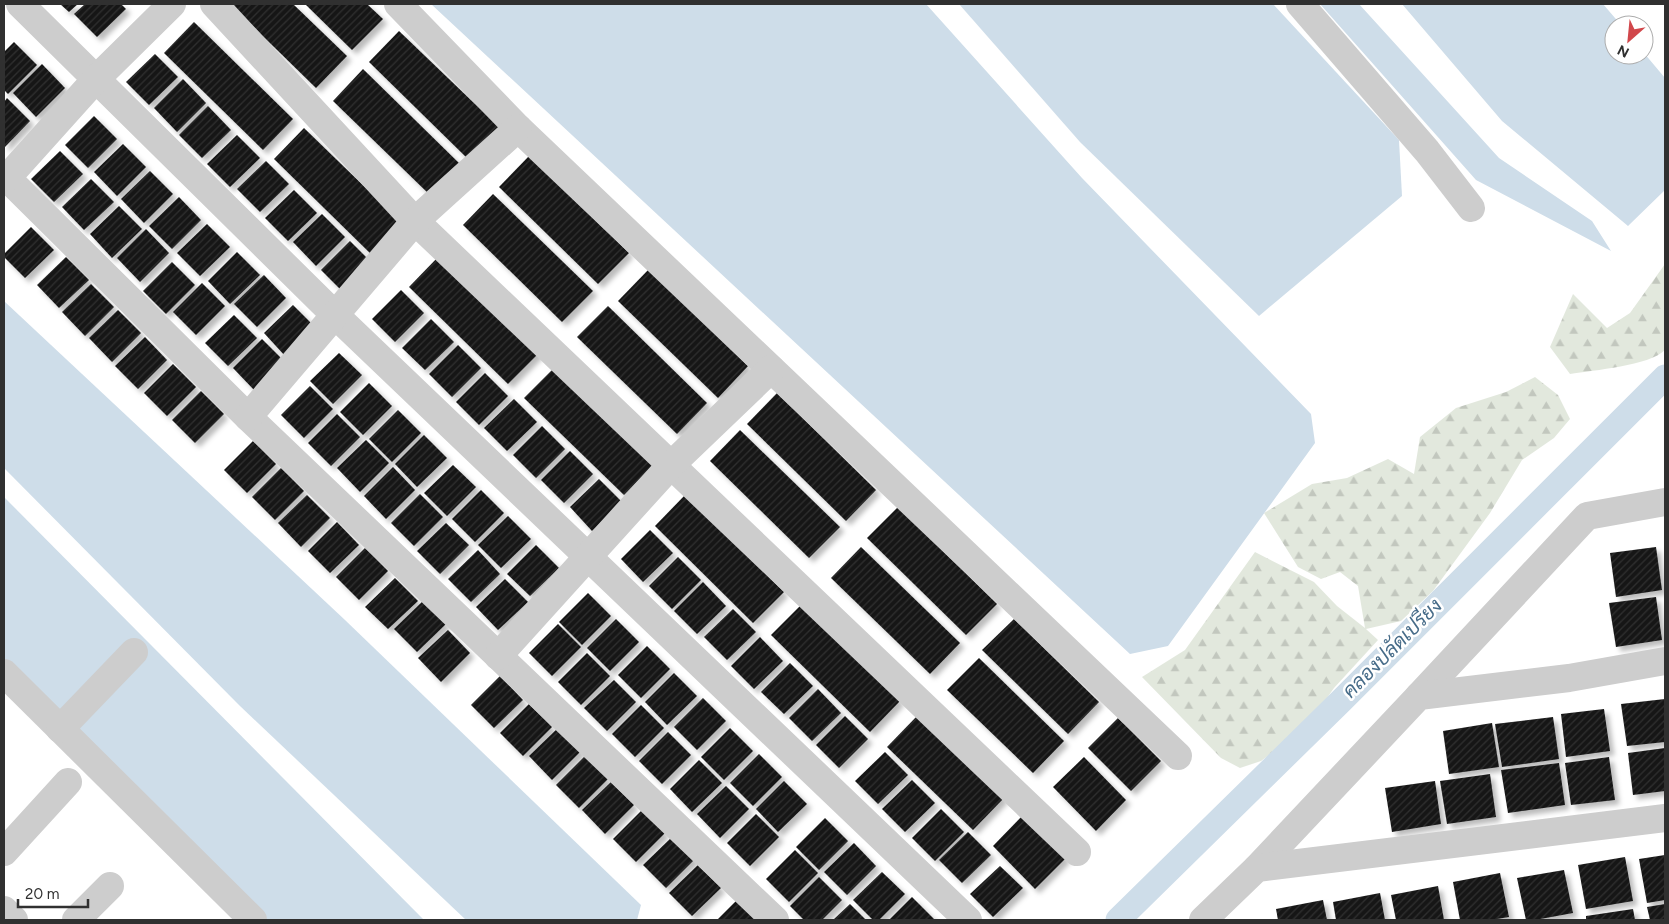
<svg xmlns="http://www.w3.org/2000/svg" width="1669" height="924" font-family="Figtree,Sarabun,sans-serif">
  <style>
    .forest { fill: url(#forest-firs) }
    .water { fill: #cedde9 }
    .lines { fill: none; stroke-linecap: round; stroke-linejoin: round }
    .canal { stroke: #cedde9; stroke-width: 25 }
    .building { fill: url(#building-hatch); filter: url(#shadow) }
    .minor { stroke: #cdcdcd; stroke-width: 28 }
    .labels { text-anchor: middle; stroke-width: 5; stroke-linejoin: round; paint-order: stroke }
    .water-label { font-size: 20px; font-style: italic; fill: #476c89; stroke: #fff }
  </style>
  <defs>
    <pattern id="forest-firs" width="22" height="20" patternUnits="userSpaceOnUse" patternTransform="scale(1.25)"><rect width="22" height="20" fill="#e2e8dd"/><path d="M5 1l3.5 6h-7zM16 11l3.5 6h-7z" fill="#c2c7be"/></pattern>
    <pattern id="building-hatch" width="6" height="6" patternUnits="userSpaceOnUse" patternTransform="scale(1.25)"><rect width="6" height="6" fill="#171717"/><path d="M-1 1l2-2M0 6l6-6M5 7l2-2" fill="none" stroke="#303030"/></pattern>
    <filter id="shadow"><feDropShadow dx="4.5" dy="4.5" stdDeviation="2.5" flood-color="#0004"/></filter>
  </defs>
  <rect width="100%" height="100%" fill="#fff"/>
  <g class="forest">
    <path d="M1665,264v86c-16,16 -71,20 -95,24l-20,-27 23,-53 34,34 23,-15z"/>
    <polygon points="1535,377 1558,395 1570,419 1554,438 1522,460 1490,513 1433,591 1401,621 1366,629 1378,640 1334,688 1307,726 1261,761 1240,768 1221,758 1142,677 1185,650 1255,552 1314,582 1337,606 1365,628 1358,586 1340,572 1321,579 1298,567 1264,513 1312,484 1347,478 1388,459 1414,474 1420,437 1456,408 1506,392"/>
  </g>
  <g class="water">
    <polygon points="431,4 926,4 1082,178 1311,414 1315,443 1168,646 1130,654"/>
    <polygon points="959,4 1273,4 1399,140 1402,196 1259,316 1080,142"/>
    <polygon points="1320,4 1359,4 1499,158 1592,221 1611,251 1476,180"/>
    <polygon points="1402,4 1603,4 1621,25 1614,25 1614,55 1644,55 1644,53 1665,78 1665,190 1628,226 1502,121"/>
    <polygon points="4,301 345,620 641,905 637,920 466,920 240,706 4,468"/>
    <polygon points="4,497 424,920 264,920 4,659"/>
  </g>
  <g class="lines">
    <polyline class="canal" points="1118,920 1341,701 1665,377"/>
  </g>
  <g class="building">
    <polygon points="60,4 78,4 69,12"/>
    <polygon points="85,4 121,4 126,9 97,37 74,14"/>
    <polygon points="230,4 293,4 347,56 316,88"/>
    <polygon points="305,4 367,4 383,19 352,50"/>
    <polygon points="194,22 293,119 263,150 164,53"/>
    <polygon points="399,31 499,127 468,159 369,62"/>
    <polygon points="14,42 37,65 8,94 4,90 4,52"/>
    <polygon points="155,54 178,77 149,105 126,82"/>
    <polygon points="42,64 65,88 36,117 13,93"/>
    <polygon points="363,69 462,166 432,197 333,101"/>
    <polygon points="183,79 206,103 177,132 154,108"/>
    <polygon points="7,98 30,121 4,148 4,102"/>
    <polygon points="208,106 231,130 202,158 179,135"/>
    <polygon points="94,116 117,139 88,168 65,145"/>
    <polygon points="304,128 404,225 373,256 274,159"/>
    <polygon points="237,135 260,158 230,187 207,164"/>
    <polygon points="123,144 146,167 117,196 94,172"/>
    <polygon points="60,151 83,174 54,202 31,179"/>
    <polygon points="529,156 629,253 598,284 499,187"/>
    <polygon points="266,161 289,184 260,212 237,189"/>
    <polygon points="150,171 173,194 144,223 121,199"/>
    <polygon points="91,179 114,202 84,230 62,207"/>
    <polygon points="294,190 317,213 288,241 265,218"/>
    <polygon points="493,194 593,291 562,322 463,225"/>
    <polygon points="179,197 201,220 172,249 149,226"/>
    <polygon points="119,206 142,229 112,258 90,234"/>
    <polygon points="322,214 345,237 316,266 293,242"/>
    <polygon points="207,224 230,247 200,276 177,253"/>
    <polygon points="31,227 54,250 25,278 4,257 4,254"/>
    <polygon points="146,229 169,253 140,282 117,258"/>
    <polygon points="350,241 373,264 344,293 321,270"/>
    <polygon points="237,252 260,275 230,304 208,281"/>
    <polygon points="439,256 539,353 508,384 409,287"/>
    <polygon points="66,257 89,280 59,308 37,285"/>
    <polygon points="172,262 195,285 166,314 143,291"/>
    <polygon points="649,269 748,366 718,398 618,301"/>
    <polygon points="264,275 286,298 257,327 234,304"/>
    <polygon points="202,283 225,306 196,335 173,312"/>
    <polygon points="91,284 114,307 85,336 62,312"/>
    <polygon points="401,290 424,313 395,342 372,319"/>
    <polygon points="293,305 316,328 286,357 264,333"/>
    <polygon points="608,306 707,403 677,434 577,337"/>
    <polygon points="118,310 141,333 112,362 89,338"/>
    <polygon points="234,315 257,338 228,366 205,343"/>
    <polygon points="431,319 454,342 425,370 402,348"/>
    <polygon points="145,337 167,360 138,389 115,366"/>
    <polygon points="262,339 285,362 255,391 233,368"/>
    <polygon points="458,345 481,368 452,397 429,374"/>
    <polygon points="339,353 362,375 333,404 310,381"/>
    <polygon points="173,364 196,387 167,416 144,393"/>
    <polygon points="555,367 654,464 624,495 524,398"/>
    <polygon points="485,373 508,396 479,425 456,402"/>
    <polygon points="369,383 392,406 363,435 340,412"/>
    <polygon points="310,386 333,409 304,438 281,415"/>
    <polygon points="201,391 224,414 195,443 172,420"/>
    <polygon points="777,393 876,490 846,521 747,424"/>
    <polygon points="514,399 537,422 507,451 484,428"/>
    <polygon points="398,410 421,433 392,462 369,439"/>
    <polygon points="337,414 360,437 331,466 308,443"/>
    <polygon points="542,426 565,449 536,478 513,455"/>
    <polygon points="740,430 840,527 809,558 710,461"/>
    <polygon points="424,435 447,458 417,487 395,464"/>
    <polygon points="366,440 389,463 360,492 337,468"/>
    <polygon points="253,441 276,464 247,493 224,470"/>
    <polygon points="570,451 593,474 564,503 541,480"/>
    <polygon points="453,465 476,487 447,516 424,493"/>
    <polygon points="393,467 415,490 386,519 364,496"/>
    <polygon points="281,468 304,491 275,520 252,497"/>
    <polygon points="599,479 622,502 592,531 570,507"/>
    <polygon points="481,490 504,513 475,542 452,519"/>
    <polygon points="420,494 443,517 414,546 391,523"/>
    <polygon points="307,495 330,518 301,547 278,523"/>
    <polygon points="685,495 784,592 753,623 655,526"/>
    <polygon points="898,507 997,604 966,635 867,538"/>
    <polygon points="508,516 531,539 501,568 478,545"/>
    <polygon points="337,522 359,545 330,573 308,551"/>
    <polygon points="446,523 469,545 440,574 417,551"/>
    <polygon points="650,530 673,553 643,582 621,559"/>
    <polygon points="536,545 559,568 530,596 507,574"/>
    <polygon points="861,547 960,643 930,674 831,578"/>
    <polygon points="1656,547 1662,590 1616,597 1610,553"/>
    <polygon points="365,548 388,571 359,600 336,577"/>
    <polygon points="478,550 500,574 471,602 448,579"/>
    <polygon points="678,557 701,580 672,609 649,586"/>
    <polygon points="395,578 418,601 388,629 365,607"/>
    <polygon points="505,579 528,602 498,630 476,607"/>
    <polygon points="703,582 726,606 697,634 674,611"/>
    <polygon points="588,593 611,616 582,645 559,622"/>
    <polygon points="1656,597 1662,640 1616,647 1609,603"/>
    <polygon points="423,601 446,624 417,652 394,629"/>
    <polygon points="801,605 900,701 870,732 771,635"/>
    <polygon points="733,609 756,632 727,660 704,637"/>
    <polygon points="616,619 639,642 610,671 587,648"/>
    <polygon points="1014,619 1099,702 1068,734 982,650"/>
    <polygon points="558,624 581,647 552,676 529,653"/>
    <polygon points="448,630 470,653 441,682 418,658"/>
    <polygon points="760,637 783,661 754,689 731,666"/>
    <polygon points="647,646 670,669 641,698 618,675"/>
    <polygon points="587,653 610,676 581,705 558,682"/>
    <polygon points="979,658 1064,741 1033,773 947,690"/>
    <polygon points="790,663 813,686 784,714 761,692"/>
    <polygon points="674,673 697,696 667,725 645,702"/>
    <polygon points="500,676 523,700 494,728 471,705"/>
    <polygon points="614,680 636,702 607,731 584,708"/>
    <polygon points="818,689 841,713 812,741 789,718"/>
    <polygon points="703,698 726,721 697,750 674,727"/>
    <polygon points="1665,699 1665,742 1627,746 1621,704"/>
    <polygon points="529,704 552,727 523,756 500,733"/>
    <polygon points="641,705 664,728 635,757 612,734"/>
    <polygon points="1604,709 1610,751 1566,757 1561,714"/>
    <polygon points="918,715 1004,798 973,830 887,747"/>
    <polygon points="845,716 868,739 839,768 816,745"/>
    <polygon points="1553,717 1559,759 1502,767 1495,724"/>
    <polygon points="1118,718 1161,761 1131,791 1088,748"/>
    <polygon points="1492,723 1499,767 1449,774 1443,731"/>
    <polygon points="558,728 581,751 552,780 529,756"/>
    <polygon points="730,728 753,751 724,780 701,757"/>
    <polygon points="668,732 691,755 662,784 639,761"/>
    <polygon points="1665,748 1665,791 1633,795 1628,753"/>
    <polygon points="885,752 908,775 878,804 855,781"/>
    <polygon points="759,754 782,777 753,806 730,783"/>
    <polygon points="585,756 608,779 579,808 556,785"/>
    <polygon points="1084,757 1126,800 1096,831 1053,787"/>
    <polygon points="1609,757 1615,800 1571,805 1565,763"/>
    <polygon points="699,760 722,783 692,812 670,789"/>
    <polygon points="1559,763 1565,805 1508,813 1501,770"/>
    <polygon points="1490,774 1496,817 1447,824 1440,781"/>
    <polygon points="912,780 935,803 905,832 882,809"/>
    <polygon points="784,781 807,804 778,832 756,809"/>
    <polygon points="1435,781 1441,824 1392,832 1385,788"/>
    <polygon points="611,782 634,805 605,834 582,810"/>
    <polygon points="726,786 749,809 720,838 697,814"/>
    <polygon points="941,809 964,832 935,861 912,838"/>
    <polygon points="642,810 665,833 636,862 613,839"/>
    <polygon points="756,814 779,837 750,866 727,843"/>
    <polygon points="1023,815 1066,858 1035,889 993,846"/>
    <polygon points="825,818 848,841 819,870 796,847"/>
    <polygon points="968,832 991,855 962,883 939,860"/>
    <polygon points="673,836 695,859 666,888 643,865"/>
    <polygon points="854,843 876,866 847,895 824,872"/>
    <polygon points="795,850 818,873 789,902 766,879"/>
    <polygon points="1665,855 1665,900 1647,903 1639,859"/>
    <polygon points="1625,857 1633,901 1586,909 1578,865"/>
    <polygon points="698,865 721,888 692,916 669,893"/>
    <polygon points="1000,866 1023,888 993,917 970,894"/>
    <polygon points="1564,870 1573,913 1535,920 1526,920 1517,878"/>
    <polygon points="882,872 905,894 879,920 873,920 853,900"/>
    <polygon points="1500,873 1509,917 1491,920 1460,920 1453,882"/>
    <polygon points="819,877 842,900 822,920 804,920 790,906"/>
    <polygon points="1438,886 1444,920 1396,920 1391,895"/>
    <polygon points="1380,893 1385,920 1336,920 1333,902"/>
    <polygon points="912,897 935,920 889,920"/>
    <polygon points="738,899 758,920 717,920"/>
    <polygon points="1323,900 1327,920 1278,920 1276,909"/>
    <polygon points="850,904 866,920 833,920"/>
    <polygon points="1665,904 1665,920 1650,920 1647,907"/>
    <polygon points="1633,909 1635,920 1586,920 1586,916"/>
  </g>
  <g class="lines">
    <g class="minor">
      <polyline points="20,4 334,314 968,920"/>
      <polyline points="214,4 415,221 1077,852"/>
      <polyline points="398,4 518,128 1178,756"/>
      <polyline points="1300,4 1427,151 1471,208"/>
      <polyline points="4,175 248,417 775,920"/>
      <polyline points="7,178 96,79 172,4"/>
      <polyline points="248,417 415,221 518,128"/>
      <polyline points="498,656 671,465 771,369"/>
      <polyline points="4,673 253,920"/>
      <polyline points="1419,696 1587,516 1665,502"/>
      <polyline points="60,729 134,652"/>
      <polyline points="4,852 68,782"/>
      <polyline points="1257,868 1419,696 1569,678 1665,661"/>
      <polyline points="4,910 14,920"/>
      <polyline points="76,920 110,886"/>
      <polyline points="1203,920 1257,868 1665,818"/>
    </g>
  </g>
  <g class="labels">
    <g class="water-label">
      <text transform="translate(1392 648) rotate(-45)" y="7">คลองปลัดเปรียง</text>
    </g>
  </g>
  <rect width="1669" height="924" fill="none" stroke="#303030" stroke-width="10"/>
  <g transform="translate(1629 40) rotate(207)"><circle r="24" fill="#ffffff" stroke="#acacac"/>
  <path d="M0-4L9 19L0 12L-9 19Z" fill="#d1474b"/>
  <text y="-8" font-size="14" font-weight="bold" text-anchor="middle" fill="#303030">N</text>
  </g>
  <path d="M18 899v8h70v-8" fill="none" stroke="#303030" stroke-width="2.5"/>
  <text x="25" y="899" font-size="15" fill="#303030" stroke="#ffffff" stroke-width="4" paint-order="stroke">20 m</text>
</svg>
